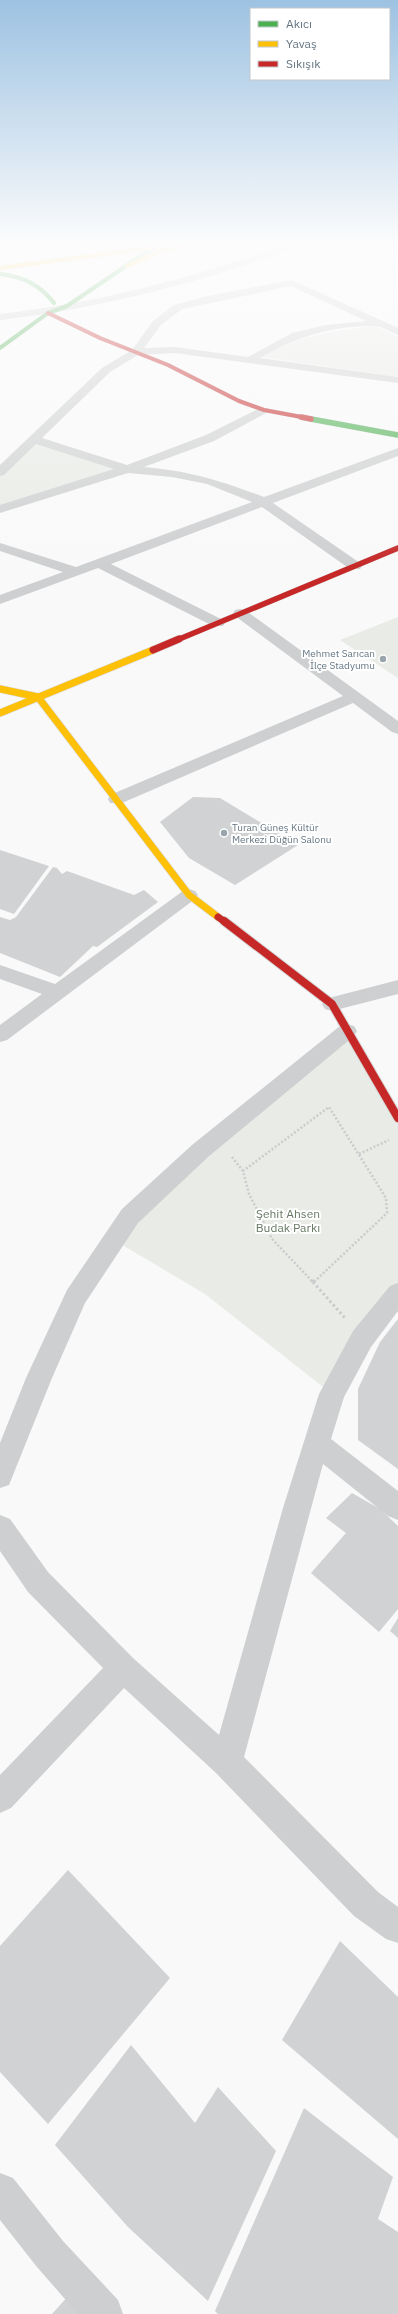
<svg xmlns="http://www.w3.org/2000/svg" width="398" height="2314" font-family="'IBM Plex Sans',sans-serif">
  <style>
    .green { fill: #e8ebe6 }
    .building { fill: #d0d2d3 }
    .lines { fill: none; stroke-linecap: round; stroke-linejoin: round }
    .fast-far1-casing { stroke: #d5d6d7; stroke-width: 4.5 }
    .fast-casing { stroke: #d5d6d7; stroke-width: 6 }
    .slow-far1-casing { stroke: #d5d6d7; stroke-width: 4.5 }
    .slow-casing { stroke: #d5d6d7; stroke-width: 8 }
    .jam-far3-casing { stroke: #d5d6d7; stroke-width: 4.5 }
    .jam-far2-casing { stroke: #d5d6d7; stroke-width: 6 }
    .jam-far1-casing { stroke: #d5d6d7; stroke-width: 8 }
    .jam-casing { stroke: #d5d6d7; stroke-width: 10 }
    .path-far1 { stroke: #cbcccd; stroke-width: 2.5; stroke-dasharray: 2 2; stroke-linecap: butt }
    .path { stroke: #cbcccd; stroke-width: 3; stroke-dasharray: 2.5 2.5; stroke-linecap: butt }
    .street { fill: #cecfd0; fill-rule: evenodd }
    .fast-far1 { stroke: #4caf50; stroke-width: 4 }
    .fast { stroke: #4caf50; stroke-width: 5.5 }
    .slow-far1 { stroke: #ffc107; stroke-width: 4 }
    .slow { stroke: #ffc107; stroke-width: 7 }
    .jam-far3 { stroke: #c62828; stroke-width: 4 }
    .jam-far2 { stroke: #c62828; stroke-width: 5.5 }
    .jam-far1 { stroke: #c62828; stroke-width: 7 }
    .jam { stroke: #c62828; stroke-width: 8 }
    .poi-dot { fill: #99a4ac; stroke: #fff; stroke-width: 1.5 }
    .labels { text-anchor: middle; stroke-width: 4; stroke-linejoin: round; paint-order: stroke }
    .far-poi-label { font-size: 10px; fill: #657683; stroke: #fff; text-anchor: end }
    .park-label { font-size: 12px; fill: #687a64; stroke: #fff }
  </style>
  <rect width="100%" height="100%" fill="#f9f9f9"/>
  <g class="green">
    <path d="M376,326l22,11v40l-137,-20c34,-21 76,-27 115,-31z"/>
    <polygon points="34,439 127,469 0,509 0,472"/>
    <polygon points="398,617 398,678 340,640"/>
    <polygon points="347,1031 398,1118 398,1293 332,1394 205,1294 114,1240"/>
  </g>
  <g class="building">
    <polygon points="193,797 220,798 298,845 235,885 189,858 160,822"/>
    <polygon points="0,850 49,866 14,914 0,909"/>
    <polygon points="53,867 57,868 62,874 67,871 134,895 144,890 158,902 97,947 93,946 60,977 0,953 0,917 10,920 16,917"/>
    <polygon points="398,1319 398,1469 358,1440 358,1389 380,1342"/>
    <polygon points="352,1493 380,1509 398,1526 398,1609 379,1632 311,1573 346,1533 326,1518"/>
    <polygon points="398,1618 398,1638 390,1631"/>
    <polygon points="68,1870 170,1978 48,2124 0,2072 0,1946"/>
    <polygon points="340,1941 398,1997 398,2139 282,2040"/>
    <polygon points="131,2045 195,2123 218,2087 276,2151 208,2301 128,2227 55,2145"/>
    <polygon points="304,2108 393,2177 378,2219 398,2232 398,2314 218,2314 215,2311"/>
    <polygon points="70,2294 87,2314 52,2314"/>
  </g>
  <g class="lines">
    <defs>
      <g id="fast-far1">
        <path d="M1,274c23,3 39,11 53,29"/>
        <polyline points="0,348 48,313 67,306 160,243"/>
      </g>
      <polyline id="fast" points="311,419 398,435"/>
      <g id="slow-far1">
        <polyline points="127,266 158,252 195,243"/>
        <polyline points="0,268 150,248"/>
      </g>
      <g id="slow">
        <polyline points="0,689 38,697 189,895 218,917"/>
        <polyline points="0,713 153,650"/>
      </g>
      <polyline id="jam-far3" points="48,313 100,338 168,365 239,401 264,410 307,418"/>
      <g id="jam-far2">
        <polyline points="301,417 311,419"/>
        <polyline points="177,640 398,548"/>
      </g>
      <g id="jam-far1">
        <polyline points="153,650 179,639"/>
        <polyline points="218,917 225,922"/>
      </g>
      <polyline id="jam" points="224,921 332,1004 398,1118"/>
    </defs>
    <use href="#fast-far1" class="fast-far1-casing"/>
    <use href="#fast" class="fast-casing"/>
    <use href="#slow-far1" class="slow-far1-casing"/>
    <use href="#slow" class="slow-casing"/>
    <use href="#jam-far3" class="jam-far3-casing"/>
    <use href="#jam-far2" class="jam-far2-casing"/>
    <use href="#jam-far1" class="jam-far1-casing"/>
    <use href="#jam" class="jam-casing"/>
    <g class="path-far1">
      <polyline points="359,1154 389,1140"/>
      <polyline points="232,1157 243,1171"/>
      <polyline points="312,1281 272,1239 249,1194 243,1171 329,1107 386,1198 387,1213 315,1281"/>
    </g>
    <g class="path">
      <polyline points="311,1280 313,1282"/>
      <polyline points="313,1282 345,1318"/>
      <polyline points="313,1282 316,1280"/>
    </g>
    <g class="street">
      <path d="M290,243h13c-7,7 -35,14 -45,18 -85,28 -170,49 -258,59v-6c100,-11 195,-37 290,-71z"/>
      <path d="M292,280l106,48v7c-7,-2 -15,-9 -23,-9 -41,-1 -80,11 -115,32l138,19v6l-223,-30 -37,2 -28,17 -68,66 85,27 79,-30 54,-27h8l2,2 -2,2 -54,29 -70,26c47,4 77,14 120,30l134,-49v8l-125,47 87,60 2,3 -2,3h-10l-88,-62 -151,57 112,56 2,3 -2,3h-10l-115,-58 -98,36v-9l63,-23 -63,-21v-8l76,24 176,-65 -45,-18 -35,-7 -44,-4 -128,40v-8l114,-36 -78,-25 -32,31 -4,1v-11l102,-97 30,-18 21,-29 21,-16 34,-9zM291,286l75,35 -40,4 -34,8 -44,24 -73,-10 -31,1 17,-23 21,-16z"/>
      <polygon points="240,609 245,610 398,721 398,734 392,732 353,703 122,803 110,803 108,799 110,795 343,696 235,616 233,613 235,610"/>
      <polygon points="189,889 195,891 198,895 195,899 7,1040 0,1042 0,1025 42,994 0,979 0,965 55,984 183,891"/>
      <polygon points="398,980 398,994 332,1011 325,1009 322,1004 325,999"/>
      <polygon points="347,1024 354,1026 357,1031 354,1036 208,1157 138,1223 85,1303 52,1378 9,1485 0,1488 0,1443 26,1378 67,1290 122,1209 192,1145 340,1026"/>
      <polygon points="398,1283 398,1311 371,1347 344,1397 331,1439 398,1491 398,1520 388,1516 323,1464 244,1757 378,1892 398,1907 398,1943 386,1939 354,1916 216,1773 124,1688 11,1808 0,1813 0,1775 103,1668 28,1592 0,1551 0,1515 10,1519 48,1572 133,1658 219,1735 283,1508 319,1394 353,1331 390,1286"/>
      <polygon points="0,2173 13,2178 63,2241 118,2300 123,2314 78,2314 37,2267 0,2220"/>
    </g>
    <use href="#fast-far1" class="fast-far1"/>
    <use href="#fast" class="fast"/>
    <use href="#slow-far1" class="slow-far1"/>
    <use href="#slow" class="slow"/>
    <use href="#jam-far3" class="jam-far3"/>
    <use href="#jam-far2" class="jam-far2"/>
    <use href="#jam-far1" class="jam-far1"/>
    <use href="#jam" class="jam"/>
  </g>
  <linearGradient id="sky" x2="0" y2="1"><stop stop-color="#9dc2e2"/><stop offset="0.43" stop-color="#fcfcfc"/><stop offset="1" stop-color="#fcfcfc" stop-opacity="0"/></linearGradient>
  <rect width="398" height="567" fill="url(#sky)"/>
  <g class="poi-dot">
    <circle cx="383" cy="659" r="4"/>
    <circle cx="224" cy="833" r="4"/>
  </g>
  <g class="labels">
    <g class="far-poi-label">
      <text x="375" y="657">Mehmet Sarıcan<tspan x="375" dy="12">İlçe Stadyumu</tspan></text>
      <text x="232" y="831" text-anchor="start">Turan Güneş Kültür<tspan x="232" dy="12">Merkezi Düğün Salonu</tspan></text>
    </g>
    <g class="park-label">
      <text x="288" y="1218">Şehit Ahsen<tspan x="288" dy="14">Budak Parkı</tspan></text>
    </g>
  </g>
  <rect x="250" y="8" width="140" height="72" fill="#ffffff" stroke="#c1c8cd"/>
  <rect x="258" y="21" width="20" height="6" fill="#4caf50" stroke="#c1c8cd"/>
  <text x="286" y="28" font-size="12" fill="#657683">Akıcı</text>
  <rect x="258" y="41" width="20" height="6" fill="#ffc107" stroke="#c1c8cd"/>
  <text x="286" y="48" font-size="12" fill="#657683">Yavaş</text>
  <rect x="258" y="61" width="20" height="6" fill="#c62828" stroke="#c1c8cd"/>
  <text x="286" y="68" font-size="12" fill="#657683">Sıkışık</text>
</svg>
